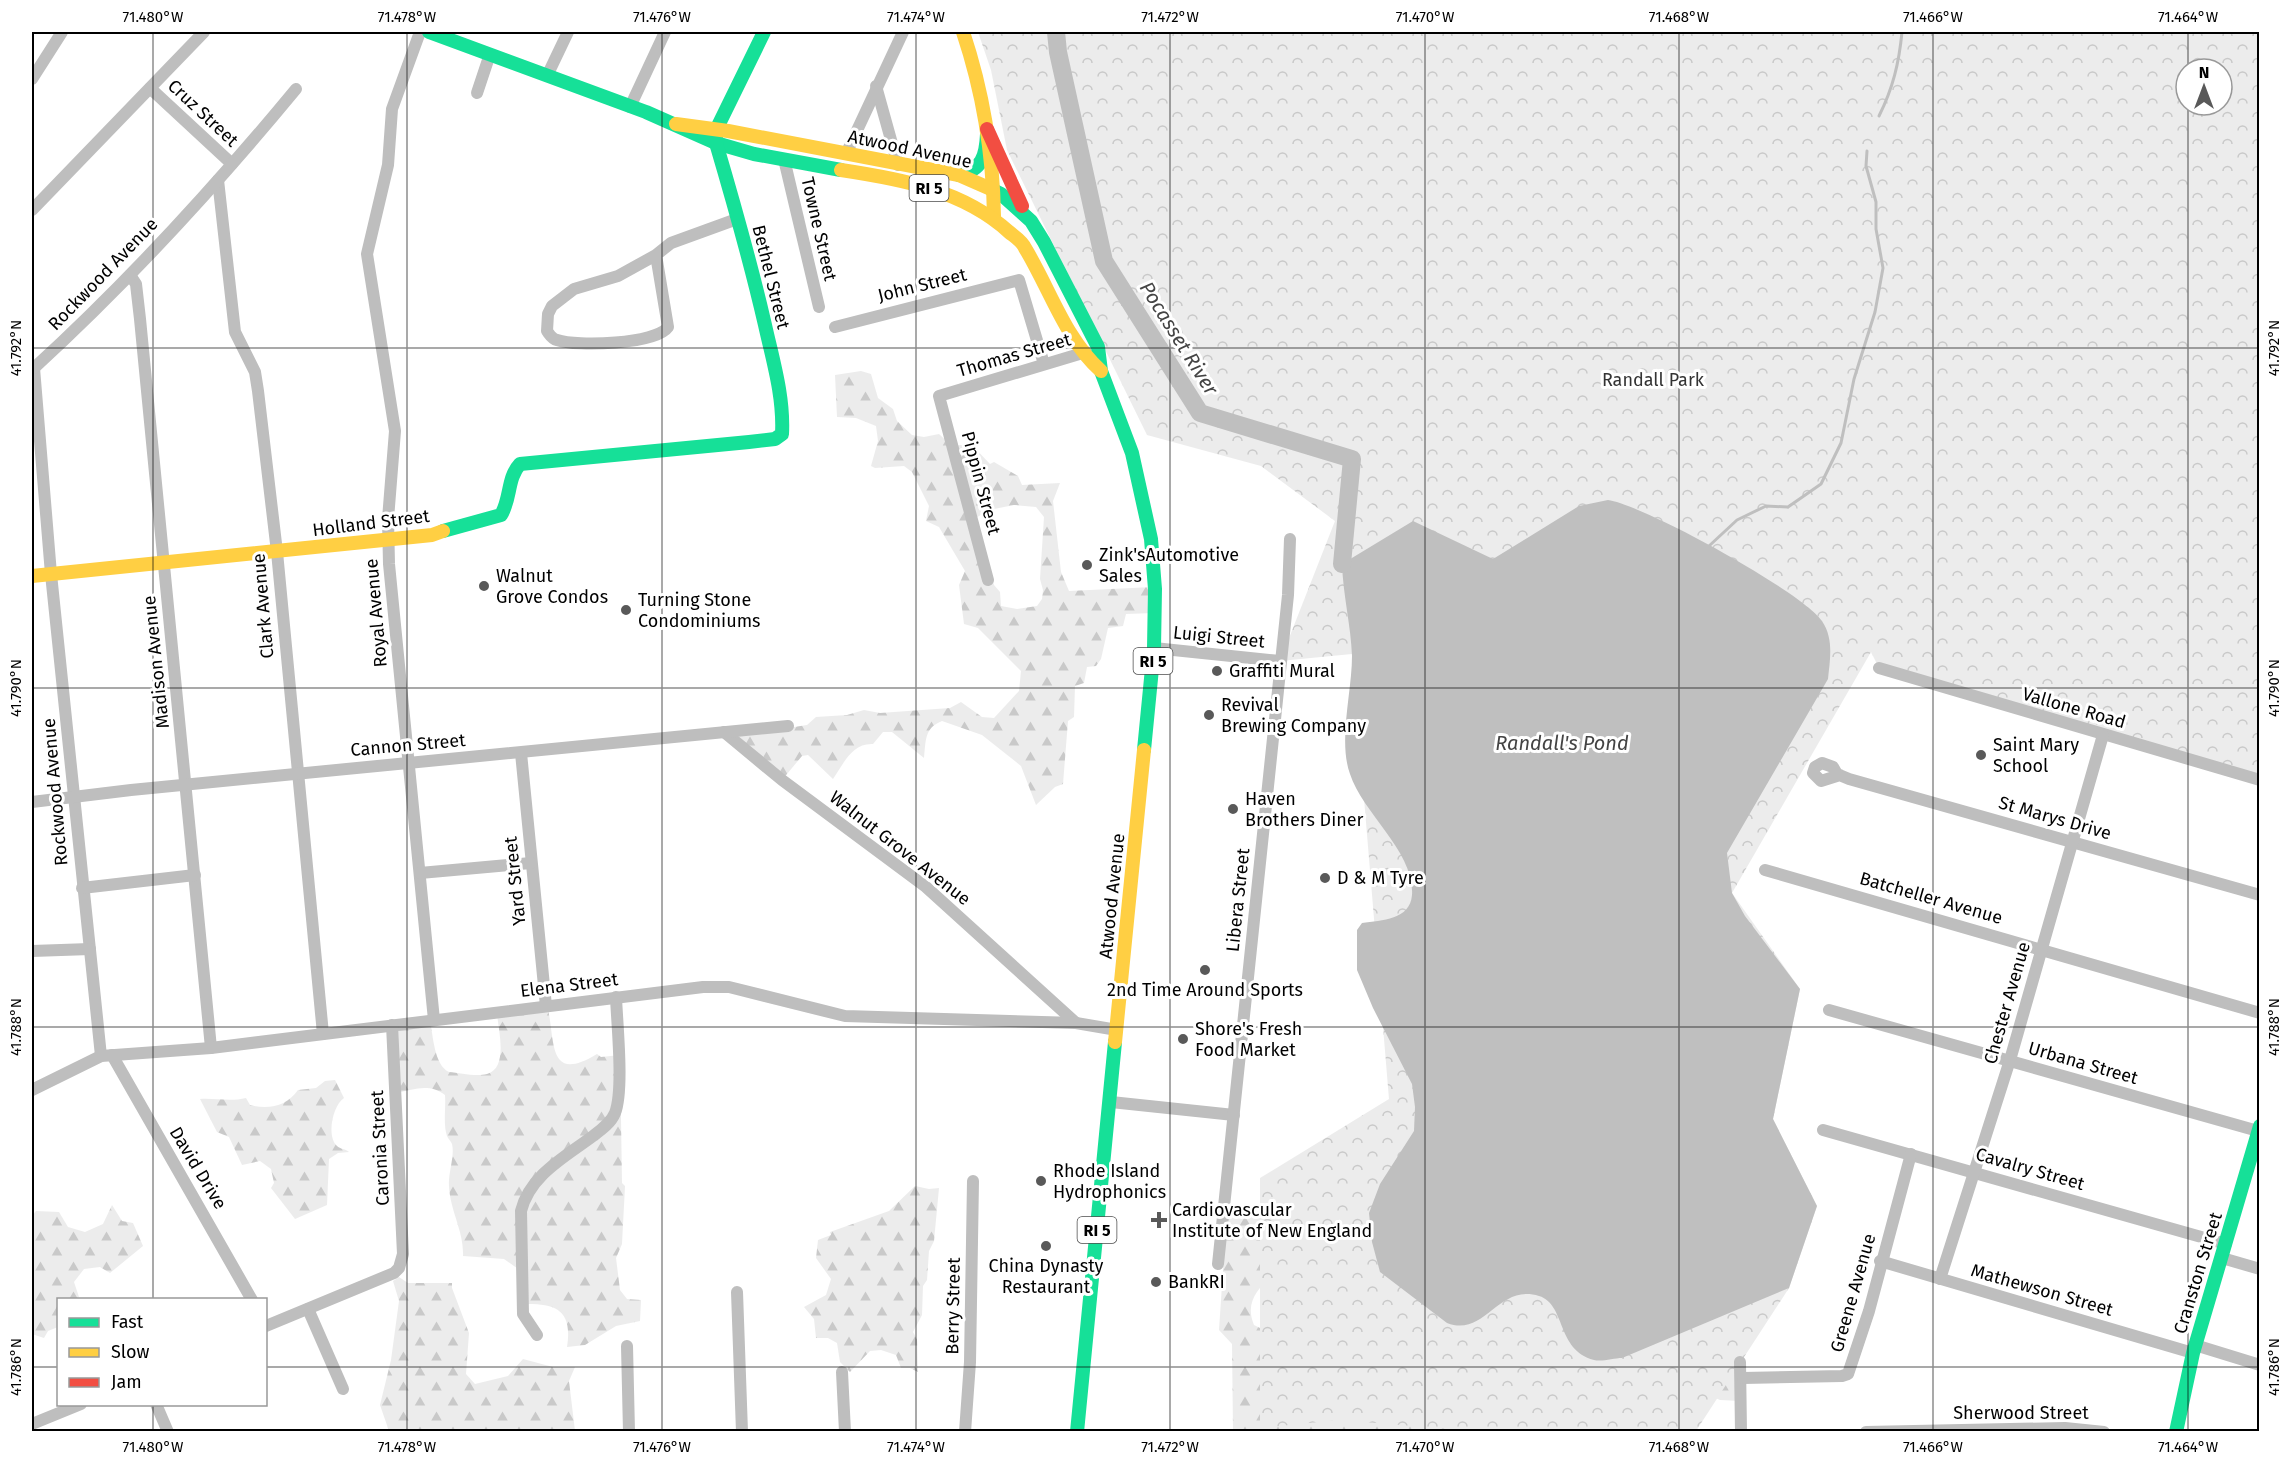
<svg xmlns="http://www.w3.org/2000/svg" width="2291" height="1463" font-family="'Fira Sans',sans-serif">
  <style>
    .forest { fill: url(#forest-firs); fill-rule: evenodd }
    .park { fill: url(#park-crowns); fill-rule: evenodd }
    .water { fill: #bfbfbf }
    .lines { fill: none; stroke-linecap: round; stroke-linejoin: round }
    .stream { stroke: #bfbfbf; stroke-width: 3 }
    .river { stroke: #bfbfbf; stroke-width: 18 }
    .street { stroke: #bebebe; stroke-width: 12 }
    .fast { stroke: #16e098; stroke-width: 14 }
    .slow { stroke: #ffcf43; stroke-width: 14 }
    .jam { stroke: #f24e42; stroke-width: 14 }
    .ticks { fill: none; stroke: #000; stroke-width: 1.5; stroke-opacity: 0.45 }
    .poi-dot { fill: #595959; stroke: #fff; stroke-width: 2 }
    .labels { text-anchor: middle; stroke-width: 6; stroke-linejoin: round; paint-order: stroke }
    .shield { fill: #fff; stroke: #4c4c4c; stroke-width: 1.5 }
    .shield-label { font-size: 16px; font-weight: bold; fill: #000 }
    .street-label { font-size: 18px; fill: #000; stroke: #fff }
    .park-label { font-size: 18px; fill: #333; stroke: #fff }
    .poi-label { font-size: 18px; fill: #000; stroke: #fff; text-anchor: start }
    .water-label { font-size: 20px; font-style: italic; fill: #444; stroke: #fff }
    .neatline { fill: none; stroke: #000; stroke-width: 2 }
    .ticks-label { font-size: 15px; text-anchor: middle; fill: #000 }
  </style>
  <defs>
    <pattern id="forest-firs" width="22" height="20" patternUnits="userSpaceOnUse" patternTransform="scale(1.5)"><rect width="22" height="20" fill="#ececec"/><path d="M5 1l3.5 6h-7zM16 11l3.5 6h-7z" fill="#c9c9c9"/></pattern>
    <pattern id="park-crowns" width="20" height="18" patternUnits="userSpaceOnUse" patternTransform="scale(1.5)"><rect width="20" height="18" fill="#ececec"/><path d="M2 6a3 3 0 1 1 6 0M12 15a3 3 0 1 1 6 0" fill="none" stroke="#c9c9c9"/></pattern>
  </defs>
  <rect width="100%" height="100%" fill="#fff"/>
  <g class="forest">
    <path d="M861,371l10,3 7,24 15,11 4,12 15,14 12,2 15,-3 13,12 19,-2 19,20 4,-2 24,14 4,9 38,-2 -7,18 8,71 8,19 84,-4 1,26 -28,1 -3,12 -15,2 -7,31 -5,7 -9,1 -3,16 -9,3 -1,31 -6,4 -5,63 -8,3 -19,18 -15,-39 -39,-31 -40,-14c-18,7 -16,20 -18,37l-32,-26h-9l-10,12c-21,-1 -29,19 -40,35l-25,-24 -6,1 -20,24 -51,-43 76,-12 9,-8 31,-2 17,-5 16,3 70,-5 11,-6 21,15 12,1 25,-27 2,-20 -43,-43 -14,-4 -5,-39 6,-14 -26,-44 -13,-6 3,-15 -17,-34 -8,-6 -29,2 -4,-2 7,-25 -2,-15 -20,-8 -19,-1 -2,-42zM1014,505l22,2 8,10 -4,62 3,11 -1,9 -5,7 -20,3 -16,-3 -1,-14 -6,-7 -20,-66 15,-9z"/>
    <path d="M547,1005c9,34 -1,80 50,49l4,3 19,-2 2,128 3,3 -3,58 -6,14 4,32 7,9 14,1 -1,21 -24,5 -31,19 -18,2c6,-38 -12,-44 -45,-43l-1,-33 -17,-12 -41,-3c1,-25 -13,-45 -14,-70 -1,-13 6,-30 3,-42 -1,-3 -4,-5 -5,-8 -4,-11 -1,-29 -2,-41 -15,-12 -31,-6 -48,-2l-3,-69 36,-4c3,15 4,45 19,52 11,1 27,5 38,2 22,-6 11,-45 10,-61z"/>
    <path d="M335,1080l9,18c-11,7 -18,38 -7,48 3,3 9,3 12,6l-11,1 -9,6 -2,46 -32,14 -24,-31 3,-5 -3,-14 -11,-8 -18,4 -13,-28 -12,-5 -17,-33c15,-1 31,3 46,-1l4,7c19,5 37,1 48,-15l18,-2 9,-7z"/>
    <polygon points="915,1186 929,1189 939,1188 934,1241 929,1251 927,1280 923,1286 922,1315 913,1332 917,1339 918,1372 910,1368 901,1368 896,1355 881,1350 870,1351 850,1372 840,1362 837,1343 828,1338 816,1338 814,1319 804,1307 826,1295 831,1279 816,1258 818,1240 831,1235 830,1232 889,1211"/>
    <polygon points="112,1205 122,1221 133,1223 143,1246 110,1273 100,1267 84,1269 74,1282 79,1297 77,1299 58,1300 58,1327 48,1331 44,1338 32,1334 32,1216 36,1211 59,1212 68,1227 85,1232 103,1224"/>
    <path d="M1229,1207l45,2 11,55c-19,18 -43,33 -31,61l8,4 479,-19 -1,91 -20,-1 -9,-4 -36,35h-442l-1,-87 -13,-14 8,-120z"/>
    <polygon points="399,1277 408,1283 452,1283 452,1288 469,1333 466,1374 475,1384 508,1376 523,1359 553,1367 575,1367 569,1381 575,1431 389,1431 380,1405 391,1360 399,1301 393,1281"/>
  </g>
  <path class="park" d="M978,32h1281v747l-380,-111 -8,-16 -139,241 68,96 -27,130 44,87 -28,82 -93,143 -210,1 -147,-12 -79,8v-250l129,-79 -37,-445 -72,7 55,-140 -74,-55 -114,-31 -140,-285 -16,-80zM2186,69h36v36h-36z"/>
  <path class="water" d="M1608,500c36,5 194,92 214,121 12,18 8,38 6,58l-101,174 5,40 13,23 55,73 -27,130 44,87 -28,82 -167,70c-8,0 -20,4 -28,2 -38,-10 -28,-56 -55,-64 -41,-13 -54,42 -92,27l-67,-51 -8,-30 -3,-29 11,-29 34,-53 1,-24 -3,-23 -39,-76 -16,-38v-40l5,-7c20,-3 48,-3 50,-28 3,-43 -49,-81 -62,-121 -12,-33 2,-82 2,-118 -1,-30 -9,-61 -10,-92l71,-43 80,38 86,-53z"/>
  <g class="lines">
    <g class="stream">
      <path d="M1879,116c14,-28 20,-53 23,-84"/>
      <polyline points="1709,546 1737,520 1766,506 1788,507 1821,484 1841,443 1854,379 1875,312 1883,268 1876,229 1876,202 1866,166 1867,151"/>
    </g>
    <polyline class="river" points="1056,32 1058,52 1104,261 1200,413 1352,459 1342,564"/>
    <g class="street">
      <polyline points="420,32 392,109 388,165 367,254 395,431 388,519 389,564 434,1020"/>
      <polyline points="547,76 568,32"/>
      <polyline points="32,79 62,32"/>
      <polyline points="876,86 898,165"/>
      <polyline points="150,88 232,164"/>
      <polyline points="477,93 490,54"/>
      <polyline points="630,107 665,32"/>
      <polyline points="846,154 903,32"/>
      <polyline points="784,159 819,307"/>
      <polyline points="218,180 235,332 255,372 258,391 277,552 323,1034"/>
      <polyline points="32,210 204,32"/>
      <path d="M656,255l12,72c-12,17 -91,20 -111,13 -5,-1 -7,-5 -10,-9l1,-17 4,-8 22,-17 44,-13 38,-21 15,-12 66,-24"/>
      <polyline points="130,275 136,284 140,319 211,1048"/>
      <polyline points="835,327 1019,280 1044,364"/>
      <polyline points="34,368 51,574 101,1056"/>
      <path d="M34,368c94,-86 181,-181 262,-279"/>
      <polyline points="988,580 939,396 1086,352"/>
      <polyline points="1154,648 1280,661"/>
      <polyline points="1879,668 2260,780"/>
      <polyline points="724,732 782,780 926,887 1076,1023"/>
      <polyline points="521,753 546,1006"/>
      <polyline points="1840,775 1821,781 1813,773 1815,767 1822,763 1833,767 1837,774 1849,779 2260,895"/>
      <polyline points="32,802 131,790 788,726"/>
      <polyline points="1765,870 2260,1013"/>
      <polyline points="420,873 531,863"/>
      <polyline points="82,888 195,875"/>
      <polyline points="32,951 90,949"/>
      <polyline points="1829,1010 2258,1131"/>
      <polyline points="112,1055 252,1300"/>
      <polyline points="32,1090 101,1056 211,1048 703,987 729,987 845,1016 1076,1023 1117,1030"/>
      <polyline points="1111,1102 1234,1115"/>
      <polyline points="1823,1130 2226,1244"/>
      <polyline points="2222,1258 2260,1269"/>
      <polyline points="1880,1261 2193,1353"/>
      <polyline points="1218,1264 1288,595 1290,539"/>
      <polyline points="1940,1279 2010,1060 2103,735"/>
      <polyline points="737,1292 742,1432"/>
      <polyline points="308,1309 343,1389"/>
      <polyline points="266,1326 394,1273 399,1268 403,1254 392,1025"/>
      <path d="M537,1335l-14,-21 -2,-103c9,-36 44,-54 72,-75 8,-6 18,-13 22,-23 9,-23 2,-89 1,-116"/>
      <polyline points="2195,1345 2260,1365"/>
      <polyline points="627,1346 629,1432"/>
      <polyline points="1740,1362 1741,1432"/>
      <polyline points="842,1372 845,1432"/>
      <polyline points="1743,1378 1842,1376 1848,1374 1869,1311 1911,1154"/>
      <polyline points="156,1404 168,1432"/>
      <polyline points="32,1424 81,1404"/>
      <polyline points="965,1432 970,1362 973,1181"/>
      <polyline points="1866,1432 2065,1428 2104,1432"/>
    </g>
    <g class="fast">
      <polyline points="429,32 646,112 716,143 754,154 841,170"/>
      <path d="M959,175c23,-5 27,-19 28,-41"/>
      <polyline points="991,189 1001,194 1031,221 1044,242 1098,347 1101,371 1132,453 1151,539 1155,589 1154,648 1144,750"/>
      <path d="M443,531l58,-16c10,-16 6,-37 19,-51l229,-22 26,-3 7,-5c2,-37 -9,-73 -17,-109 -14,-61 -31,-121 -49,-182v-13l48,-98"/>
      <polyline points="1077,1432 1115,1042"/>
      <polyline points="2176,1432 2193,1353 2260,1126"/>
    </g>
    <g class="slow">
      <path d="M963,32c20,60 30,121 31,184"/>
      <polyline points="676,124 728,131 959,175 991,189"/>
      <path d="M841,170c60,9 122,20 168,62 6,5 13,9 16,16 25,41 40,91 76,123"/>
      <polyline points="32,576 432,535 443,531"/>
      <polyline points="1115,1042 1144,750"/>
    </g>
    <polyline class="jam" points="987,129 1022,206"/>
  </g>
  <path class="ticks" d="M153,32v1268M407,32v1400M662,32v1400M916,32v1400M1170,32v1400M1425,32v1400M1679,32v1400M1933,32v1400M2188,32v37M2188,105v1327M32,348h2228M32,688h2228M32,1027h2228M32,1367h26M266,1367h1994M153,1404v28"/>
  <g class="poi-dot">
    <circle cx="1087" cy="565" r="6"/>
    <circle cx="484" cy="586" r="6"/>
    <circle cx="626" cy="610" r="6"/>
    <circle cx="1217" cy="671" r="6"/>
    <circle cx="1209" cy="715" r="6"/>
    <circle cx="1981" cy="755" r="6"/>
    <circle cx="1233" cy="809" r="6"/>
    <circle cx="1325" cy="878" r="6"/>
    <circle cx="1205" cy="970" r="6"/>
    <circle cx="1183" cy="1039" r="6"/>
    <circle cx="1041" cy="1181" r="6"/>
    <path d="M1156 1211h6v6h6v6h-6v6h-6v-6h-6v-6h6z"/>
    <circle cx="1046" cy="1246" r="6"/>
    <circle cx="1156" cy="1282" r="6"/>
  </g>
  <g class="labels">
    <g class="shield">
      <rect x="909.5" y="175" width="39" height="26" rx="4.5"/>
      <rect x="1133.5" y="648" width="39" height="26" rx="4.5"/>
      <rect x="1077.5" y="1217" width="39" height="26" rx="4.5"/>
    </g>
    <g class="shield-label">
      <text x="929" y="194">RI 5</text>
      <text x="1153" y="667">RI 5</text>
      <text x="1097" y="1236">RI 5</text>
    </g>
    <g class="street-label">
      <text transform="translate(203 113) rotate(43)" y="6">Cruz Street</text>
      <text transform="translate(910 149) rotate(12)" y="6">Atwood Avenue</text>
      <text transform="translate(819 229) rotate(77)" y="6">Towne Street</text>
      <text transform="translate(103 274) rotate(-46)" y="6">Rockwood Avenue</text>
      <text transform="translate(771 277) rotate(76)" y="6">Bethel Street</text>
      <text transform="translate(922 285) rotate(-14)" y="6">John Street</text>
      <text transform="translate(1014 355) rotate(-16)" y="6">Thomas Street</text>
      <text transform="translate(981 483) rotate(75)" y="6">Pippin Street</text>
      <text transform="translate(371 523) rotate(-7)" y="6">Holland Street</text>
      <text transform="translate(263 606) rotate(-95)" y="6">Clark Avenue</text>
      <text transform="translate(376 613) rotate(-95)" y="6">Royal Avenue</text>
      <text transform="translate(1219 637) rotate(6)" y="6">Luigi Street</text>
      <text transform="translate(156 662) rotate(-96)" y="6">Madison Avenue</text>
      <text transform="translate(2074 708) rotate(16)" y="6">Vallone Road</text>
      <text transform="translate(408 745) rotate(-5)" y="6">Cannon Street</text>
      <text transform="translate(55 792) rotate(-95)" y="6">Rockwood Avenue</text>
      <text transform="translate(2055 818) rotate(16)" y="6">St Marys Drive</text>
      <text transform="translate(900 848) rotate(38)" y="6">Walnut Grove Avenue</text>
      <text transform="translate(515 881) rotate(-96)" y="6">Yard Street</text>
      <text transform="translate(1112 896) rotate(-84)" y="6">Atwood Avenue</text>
      <text transform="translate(1931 898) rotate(16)" y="6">Batcheller Avenue</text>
      <text transform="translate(1238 900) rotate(-84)" y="6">Libera Street</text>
      <text transform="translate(569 985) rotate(-7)" y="6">Elena Street</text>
      <text transform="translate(2007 1003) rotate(-74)" y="6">Chester Avenue</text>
      <text transform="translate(2083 1063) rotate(16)" y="6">Urbana Street</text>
      <text transform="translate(380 1148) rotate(-93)" y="6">Caronia Street</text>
      <text transform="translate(198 1168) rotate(59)" y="6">David Drive</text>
      <text transform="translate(2030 1169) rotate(16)" y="6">Cavalry Street</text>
      <text transform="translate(2198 1273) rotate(-73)" y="6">Cranston Street</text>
      <text transform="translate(2042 1290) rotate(16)" y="6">Mathewson Street</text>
      <text transform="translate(1853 1293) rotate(-74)" y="6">Greene Avenue</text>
      <text transform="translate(953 1306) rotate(-89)" y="6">Berry Street</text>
      <text x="2021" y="1419">Sherwood Street</text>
    </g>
    <g class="park-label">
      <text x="1653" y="386">Randall Park</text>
    </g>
    <g class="poi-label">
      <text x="1099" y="561">Zink'sAutomotive<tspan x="1099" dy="21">Sales</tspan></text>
      <text x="496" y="582">Walnut<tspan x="496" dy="21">Grove Condos</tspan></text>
      <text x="638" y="606">Turning Stone<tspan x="638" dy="21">Condominiums</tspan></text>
      <text x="1229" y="677">Graffiti Mural</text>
      <text x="1221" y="711">Revival<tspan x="1221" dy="21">Brewing Company</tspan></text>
      <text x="1993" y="751">Saint Mary<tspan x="1993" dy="21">School</tspan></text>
      <text x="1245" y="805">Haven<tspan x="1245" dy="21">Brothers Diner</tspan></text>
      <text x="1337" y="884">D &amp; M Tyre</text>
      <text x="1205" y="996" text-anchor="middle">2nd Time Around Sports</text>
      <text x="1195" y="1035">Shore's Fresh<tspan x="1195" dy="21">Food Market</tspan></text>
      <text x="1053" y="1177">Rhode Island<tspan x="1053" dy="21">Hydrophonics</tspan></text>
      <text x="1172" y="1216">Cardiovascular<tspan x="1172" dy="21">Institute of New England</tspan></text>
      <text x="1046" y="1272" text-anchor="middle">China Dynasty<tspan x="1046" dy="21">Restaurant</tspan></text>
      <text x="1168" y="1288">BankRI</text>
    </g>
    <g class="water-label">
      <text transform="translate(1179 338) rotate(58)" y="7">Pocasset River</text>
      <text x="1562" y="750">Randall's Pond</text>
    </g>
  </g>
  <rect width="2291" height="1463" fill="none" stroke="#ffffff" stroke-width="66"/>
  <rect x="57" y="1298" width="210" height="108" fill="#ffffff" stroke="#999999" stroke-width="1.5"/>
  <rect x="69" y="1318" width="30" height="9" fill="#16e098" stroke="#999999" stroke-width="1.5"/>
  <text x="111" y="1328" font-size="18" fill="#000000">Fast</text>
  <rect x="69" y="1348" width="30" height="9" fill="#ffcf43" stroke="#999999" stroke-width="1.5"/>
  <text x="111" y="1358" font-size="18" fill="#000000">Slow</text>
  <rect x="69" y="1378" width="30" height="9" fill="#f24e42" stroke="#999999" stroke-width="1.5"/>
  <text x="111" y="1388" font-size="18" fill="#000000">Jam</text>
  <g transform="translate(2204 87)"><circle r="28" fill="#ffffff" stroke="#999999" stroke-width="1.5"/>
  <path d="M0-4.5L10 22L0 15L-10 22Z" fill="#595959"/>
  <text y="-9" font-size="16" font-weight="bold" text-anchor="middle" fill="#000000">N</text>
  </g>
  <rect x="33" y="33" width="2225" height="1397" class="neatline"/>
  <g class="ticks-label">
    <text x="153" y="22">71.480°W</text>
    <text x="407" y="22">71.478°W</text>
    <text x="662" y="22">71.476°W</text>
    <text x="916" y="22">71.474°W</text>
    <text x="1170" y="22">71.472°W</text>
    <text x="1425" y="22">71.470°W</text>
    <text x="1679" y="22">71.468°W</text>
    <text x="1933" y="22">71.466°W</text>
    <text x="2188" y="22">71.464°W</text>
    <text transform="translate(16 348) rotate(-90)" y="5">41.792°N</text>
    <text transform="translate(2274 348) rotate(-90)" y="5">41.792°N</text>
    <text transform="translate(16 688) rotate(-90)" y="5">41.790°N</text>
    <text transform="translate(2274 688) rotate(-90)" y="5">41.790°N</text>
    <text transform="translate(16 1027) rotate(-90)" y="5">41.788°N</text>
    <text transform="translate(2274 1027) rotate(-90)" y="5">41.788°N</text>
    <text transform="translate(16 1367) rotate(-90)" y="5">41.786°N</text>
    <text transform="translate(2274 1367) rotate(-90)" y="5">41.786°N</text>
    <text x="153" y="1452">71.480°W</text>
    <text x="407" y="1452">71.478°W</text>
    <text x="662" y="1452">71.476°W</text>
    <text x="916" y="1452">71.474°W</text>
    <text x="1170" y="1452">71.472°W</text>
    <text x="1425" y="1452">71.470°W</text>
    <text x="1679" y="1452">71.468°W</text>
    <text x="1933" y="1452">71.466°W</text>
    <text x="2188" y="1452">71.464°W</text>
  </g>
</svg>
